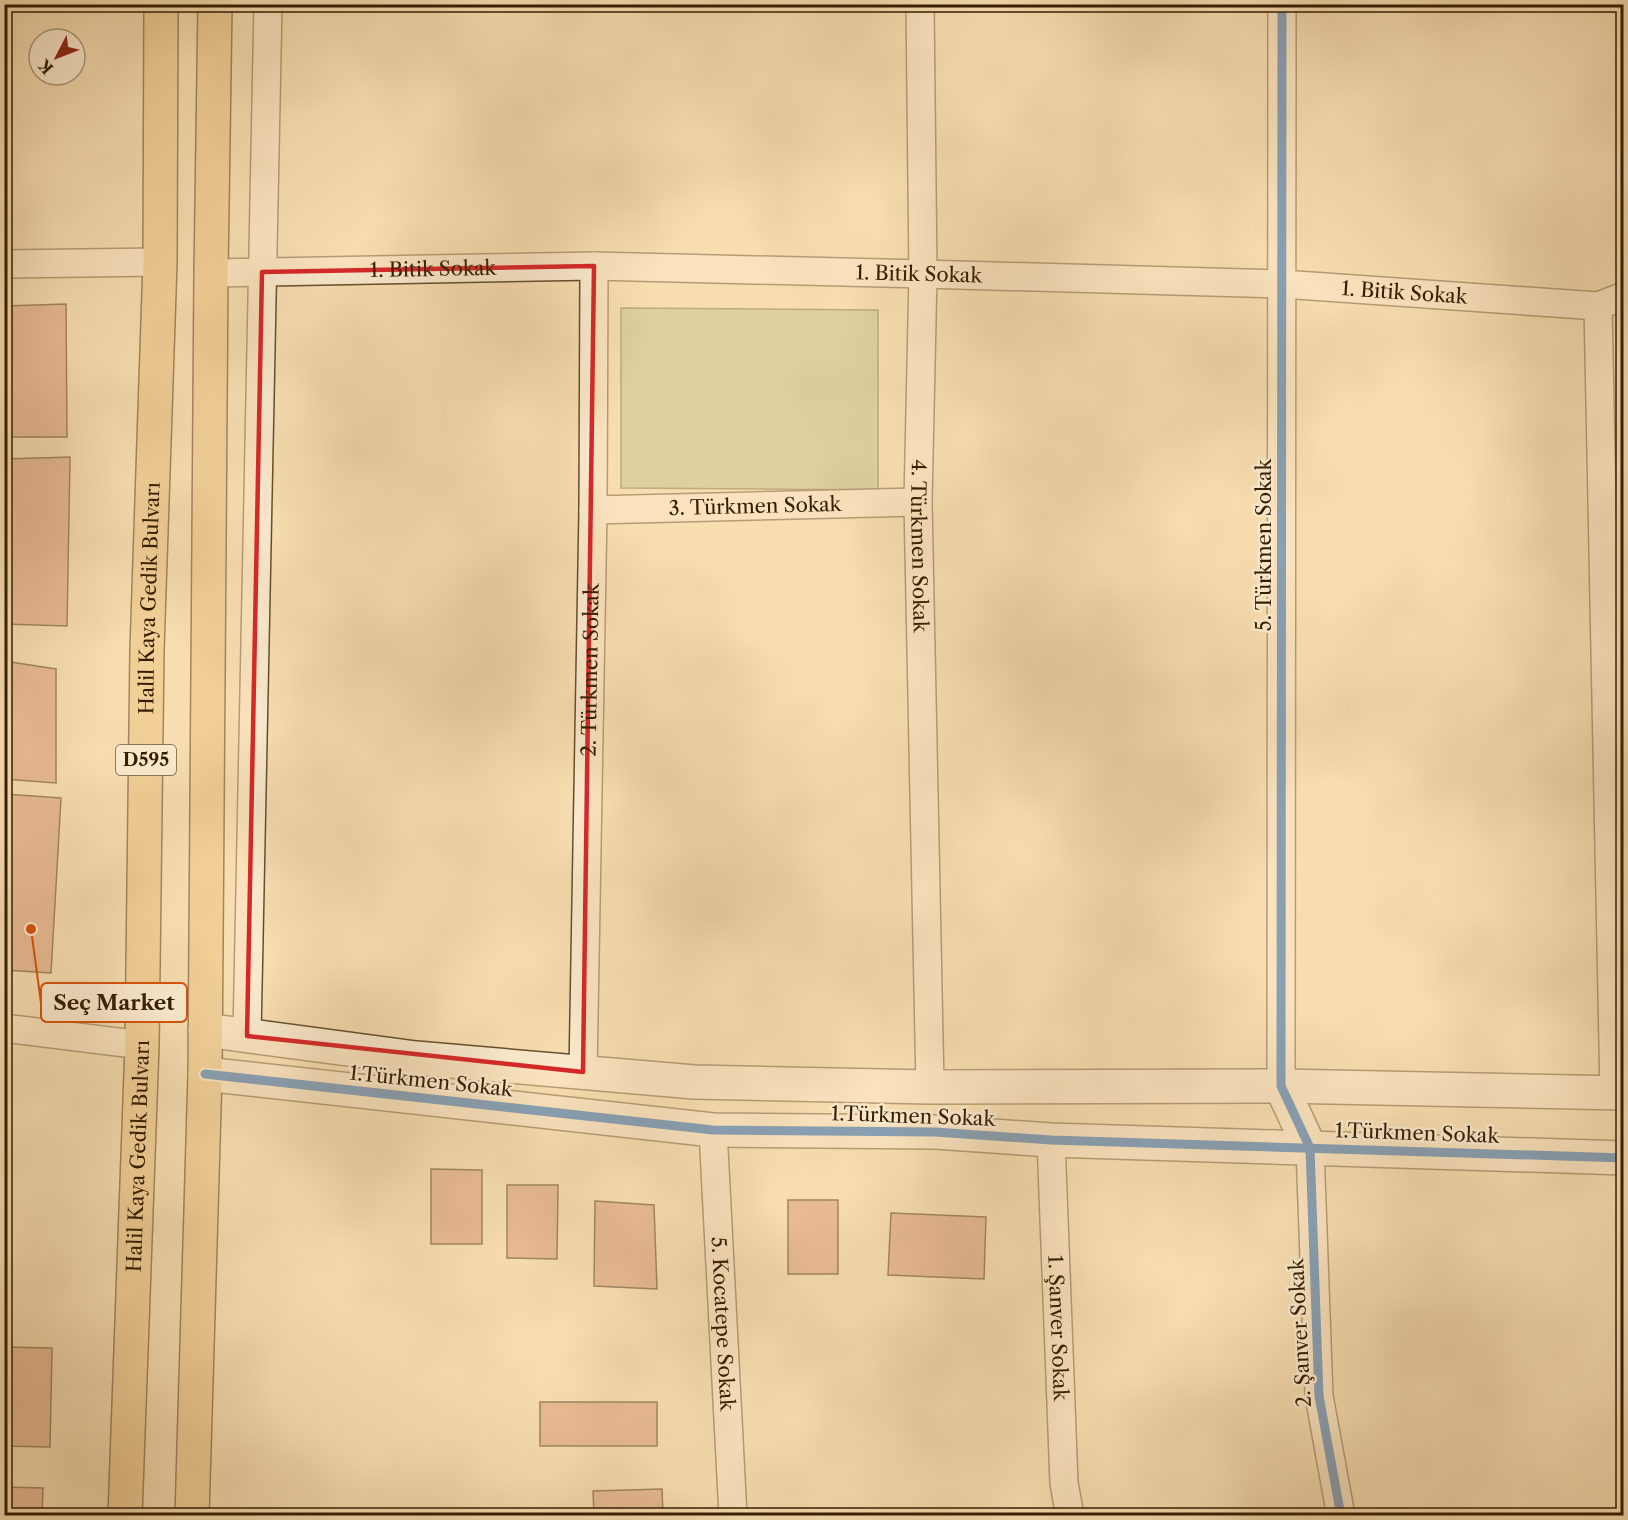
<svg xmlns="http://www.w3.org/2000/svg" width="1628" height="1520" font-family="'Libre Caslon Text',serif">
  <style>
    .green { fill: #bfc089; stroke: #7a6f44; stroke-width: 1.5 }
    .building { fill: #d59270; stroke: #351e00; stroke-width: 1.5 }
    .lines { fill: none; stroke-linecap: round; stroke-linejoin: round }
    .minor-casing { stroke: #664e2c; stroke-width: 30 }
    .tertiary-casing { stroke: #664e2c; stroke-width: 36 }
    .trunk-casing { stroke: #351e00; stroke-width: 36 }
    .minor { stroke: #fae9cc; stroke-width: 27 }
    .tertiary { stroke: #fae9cc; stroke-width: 33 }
    .trunk { stroke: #ecbe78; stroke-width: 33 }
    .cycleway-casing { stroke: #fae9cc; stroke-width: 13 }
    .cycleway { stroke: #0057b8; stroke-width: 9 }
    .marked { fill: none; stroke: #d62828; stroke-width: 4.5; stroke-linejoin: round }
    .labels { text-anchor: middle; stroke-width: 5; stroke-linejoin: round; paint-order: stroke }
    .shield { fill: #fae9cc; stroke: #705b3d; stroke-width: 1.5 }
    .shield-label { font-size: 18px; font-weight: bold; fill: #351e00 }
    .street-label { font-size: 20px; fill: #351e00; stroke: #fae9cc }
    .leader { fill: none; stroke: #d6530b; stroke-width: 2 }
    .callout-dot { fill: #d6530b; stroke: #fae9cc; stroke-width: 2 }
    .callout { fill: #fae9cc; stroke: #d6530b; stroke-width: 2 }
    .callout-label { font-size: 21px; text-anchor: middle; font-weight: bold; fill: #351e00 }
  </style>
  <rect width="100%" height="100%" fill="#f7ddb0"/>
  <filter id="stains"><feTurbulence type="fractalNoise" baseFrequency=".00333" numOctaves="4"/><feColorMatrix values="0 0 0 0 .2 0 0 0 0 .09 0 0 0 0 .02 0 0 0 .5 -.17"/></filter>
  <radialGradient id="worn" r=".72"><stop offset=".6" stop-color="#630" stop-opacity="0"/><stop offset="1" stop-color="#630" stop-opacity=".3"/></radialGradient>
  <polygon class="green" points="621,308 878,310 878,490 621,488"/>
  <g class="building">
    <polygon points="66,304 67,437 4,437 4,306"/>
    <polygon points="70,457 67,626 4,624 4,459"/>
    <polygon points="4,661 56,669 56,783 4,779"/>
    <polygon points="4,794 61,798 51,973 4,970"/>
    <polygon points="431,1169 482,1170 482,1244 431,1244"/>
    <polygon points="507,1185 558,1185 557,1259 507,1258"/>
    <rect x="788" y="1200" width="50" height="74"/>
    <polygon points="595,1201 654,1205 657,1289 594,1286"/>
    <polygon points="891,1213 986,1217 984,1279 888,1275"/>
    <polygon points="4,1347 52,1348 50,1447 4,1446"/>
    <rect x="540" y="1402" width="117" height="44"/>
    <polygon points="4,1487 43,1488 42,1516 4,1516"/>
    <polygon points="662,1489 663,1516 594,1516 593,1491"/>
  </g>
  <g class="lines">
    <defs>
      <g id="minor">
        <path id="s1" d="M920,4l3,270 -5,228 12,585"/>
        <polyline points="4,264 160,262"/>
        <path id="s2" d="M211,273l383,-7 329,8 359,10 316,22 26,-10"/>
        <polyline points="1598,306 1614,1093"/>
        <path id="s3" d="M593,510l325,-8"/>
        <polyline points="4,1028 142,1045"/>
        <polyline points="247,1036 268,4"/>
        <path id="s4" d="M583,1072l10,-562 1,-244"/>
        <polyline points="1281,1086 1282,4"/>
        <path id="s5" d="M713,1130l20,386"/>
        <path id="s6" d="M1051,1140l13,343 6,33"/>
        <polyline points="1310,1148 1319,1396 1341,1516"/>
      </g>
      <g id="tertiary">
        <polyline points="205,1030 416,1058 694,1082 930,1087 1281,1086 1624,1093"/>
        <polyline points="205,1074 713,1130 935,1132 1051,1140 1624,1158"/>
        <polyline points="1281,1086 1310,1148"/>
      </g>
      <g id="trunk">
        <path id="s7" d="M125,1516l17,-471 5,-395 13,-388 1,-258"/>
        <polyline points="192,1516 205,1074 211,273 215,4"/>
      </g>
    </defs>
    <use href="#minor" class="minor-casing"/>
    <use href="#tertiary" class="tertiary-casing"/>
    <use href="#trunk" class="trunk-casing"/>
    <use href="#minor" class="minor"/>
    <use href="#tertiary" class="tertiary"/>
    <use href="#trunk" class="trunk"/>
    <defs>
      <g id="cycleway">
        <polyline points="1282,4 1281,1086 1310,1148 1319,1396 1341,1516"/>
        <polyline points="205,1074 713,1130 935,1132 1051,1140 1624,1158"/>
      </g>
    </defs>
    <use href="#cycleway" class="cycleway-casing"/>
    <use href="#cycleway" class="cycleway"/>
  </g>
  <path d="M0 0H1628V1520H0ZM594,266l-11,806 -336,-36 15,-764z" fill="#f7ddb0" fill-opacity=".55" fill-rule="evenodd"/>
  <path class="marked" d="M594,266l-11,806 -336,-36 15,-764z"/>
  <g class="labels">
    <rect class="shield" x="116" y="745" width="60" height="30" rx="4.5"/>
    <g class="shield-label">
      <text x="146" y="766">D595</text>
    </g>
    <g class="street-label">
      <text dy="7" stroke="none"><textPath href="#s2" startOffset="222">1. Bitik Sokak</textPath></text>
      <text dy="7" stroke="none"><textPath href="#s2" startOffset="708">1. Bitik Sokak</textPath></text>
      <text dy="7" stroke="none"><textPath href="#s2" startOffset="1194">1. Bitik Sokak</textPath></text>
      <text dy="7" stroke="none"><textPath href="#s3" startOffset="162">3. Türkmen Sokak</textPath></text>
      <text transform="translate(1264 545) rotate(-90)" y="7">5. Türkmen Sokak</text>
      <text dy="7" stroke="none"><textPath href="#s1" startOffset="542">4. Türkmen Sokak</textPath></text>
      <text dy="7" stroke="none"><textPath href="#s7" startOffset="918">Halil Kaya Gedik Bulvarı</textPath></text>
      <text dy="7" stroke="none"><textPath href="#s4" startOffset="402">2. Türkmen Sokak</textPath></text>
      <text transform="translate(431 1081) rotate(6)" y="7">1.Türkmen Sokak</text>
      <text transform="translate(913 1116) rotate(2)" y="7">1.Türkmen Sokak</text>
      <text transform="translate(1417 1133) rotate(2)" y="7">1.Türkmen Sokak</text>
      <text dy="7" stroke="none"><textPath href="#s7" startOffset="360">Halil Kaya Gedik Bulvarı</textPath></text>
      <text dy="7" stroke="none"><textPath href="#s5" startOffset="194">5. Kocatepe Sokak</textPath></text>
      <text dy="7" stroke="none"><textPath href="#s6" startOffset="188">1. Şanver Sokak</textPath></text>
      <text transform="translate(1300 1333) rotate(-93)" y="7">2. Şanver Sokak</text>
    </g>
  </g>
  <path class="leader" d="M31 929L41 1003"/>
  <circle class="callout-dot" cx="31" cy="929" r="6"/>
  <rect class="callout" x="41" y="983" width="146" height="39" rx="6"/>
  <g class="callout-label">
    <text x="114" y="1010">Seç Market</text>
  </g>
  <rect width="1628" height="1520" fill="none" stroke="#f7ddb0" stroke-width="24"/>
  <rect x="6" y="6" width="1616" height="1508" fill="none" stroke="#351e00" stroke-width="3"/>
  <rect x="12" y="12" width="1604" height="1496" fill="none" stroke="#351e00" stroke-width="1.5"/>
  <g transform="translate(57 57) rotate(228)"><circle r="28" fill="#fae9cc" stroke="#ab987a" stroke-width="1.5"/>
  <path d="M0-4.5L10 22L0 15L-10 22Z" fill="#8f2418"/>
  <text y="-9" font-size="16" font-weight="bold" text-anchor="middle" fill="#351e00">K</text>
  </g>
  <rect width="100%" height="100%" filter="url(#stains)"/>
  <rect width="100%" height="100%" fill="url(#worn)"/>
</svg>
